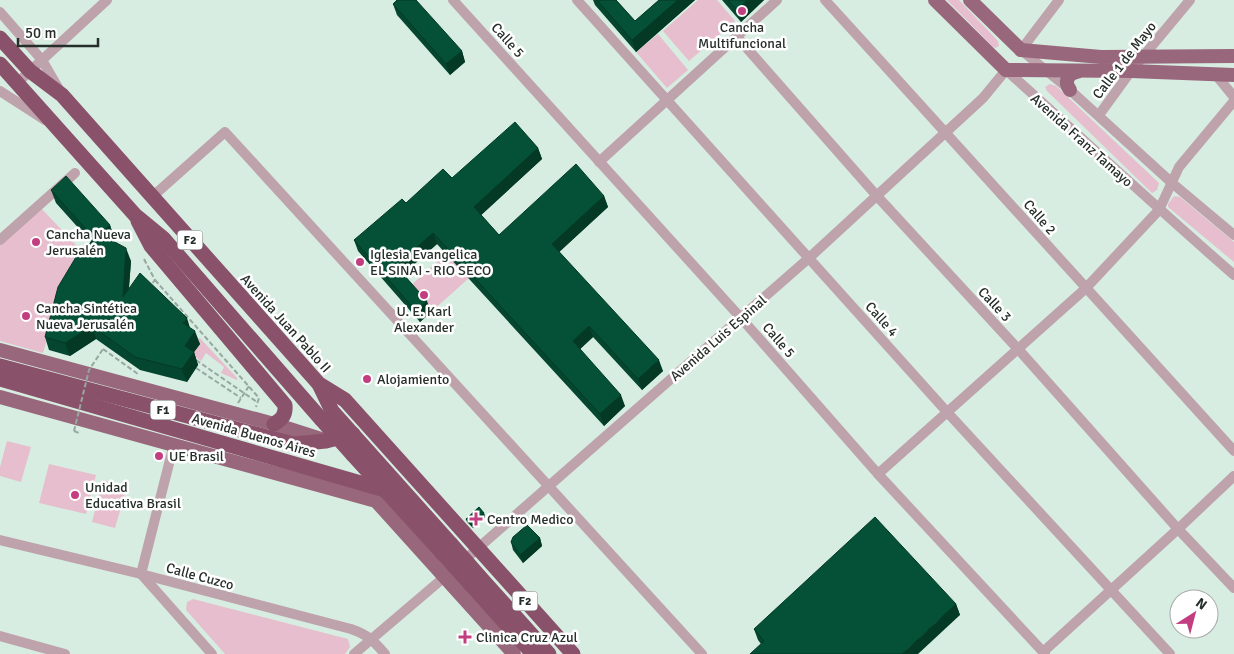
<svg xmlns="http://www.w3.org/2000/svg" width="1234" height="654" font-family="Signika,sans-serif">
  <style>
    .green { fill: #e6becd }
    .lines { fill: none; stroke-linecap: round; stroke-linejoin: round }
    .path { stroke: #97a89f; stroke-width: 2; stroke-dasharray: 5 2.5; stroke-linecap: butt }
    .minor { stroke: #bea2ac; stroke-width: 10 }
    .major { stroke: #99677b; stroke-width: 14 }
    .highway { stroke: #8a526a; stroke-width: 15 }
    .path-bridge { stroke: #97a89f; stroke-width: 2; stroke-dasharray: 5 2.5; stroke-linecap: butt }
    .highway-bridge { stroke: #8a526a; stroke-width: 15 }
    .wall { fill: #04462f }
    .shaded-wall { fill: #043926 }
    .building { fill: #055137; stroke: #043926 }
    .poi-dot { fill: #c33e80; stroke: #fff; stroke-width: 2 }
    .labels { text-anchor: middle; stroke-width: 5; stroke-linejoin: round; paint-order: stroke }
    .shield { fill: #fff; stroke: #666d69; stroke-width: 1 }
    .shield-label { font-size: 12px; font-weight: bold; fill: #252e29 }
    .poi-label { font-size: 14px; fill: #252e29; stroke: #fff; text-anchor: start }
    .street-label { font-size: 14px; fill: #252e29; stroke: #fff }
  </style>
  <rect width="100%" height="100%" fill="#d7ede2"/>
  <g class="green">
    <polygon points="698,0 717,0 735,21 689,61 663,31"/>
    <polygon points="947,0 959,0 998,41 999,46 995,48 992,46"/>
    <polygon points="658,34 688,70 667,88 636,52"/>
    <polygon points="1050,84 1056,86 1159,183 1157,190 1152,193 1047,91 1045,87"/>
    <polygon points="1174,196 1180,197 1234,242 1234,262 1168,207 1168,204"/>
    <polygon points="41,208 90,260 64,281 43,353 0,341 0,245"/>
    <polygon points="446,254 469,278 431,312 409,287"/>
    <polygon points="200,338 237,378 237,380 221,373 224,367 206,353 201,361 189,353 198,339"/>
    <polygon points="7,441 31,447 21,482 0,476 0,467"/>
    <polygon points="49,464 96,475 86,514 39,503"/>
    <polygon points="103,480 127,487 115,528 92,522"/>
    <polygon points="193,599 348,639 350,647 345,654 225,654 186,610 187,602"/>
  </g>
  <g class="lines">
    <g class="path">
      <polyline points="144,259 155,280 151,285"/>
      <polyline points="155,280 259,398 256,407"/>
      <polyline points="103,349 138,374"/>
      <polyline points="196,360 257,402"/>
      <polyline points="196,368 241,398"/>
      <polyline points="238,403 249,386"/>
      <polyline points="74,431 79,433 80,431"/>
    </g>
    <g class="minor">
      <polyline points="453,0 741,318 878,474 1045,654"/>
      <polyline points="577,0 947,412 1170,654"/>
      <path d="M825,0c137,150 272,302 409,451"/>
      <polyline points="1059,0 1021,50 1070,90 1172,183 1234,235"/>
      <polyline points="0,12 42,60 60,91"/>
      <polyline points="737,37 876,195 1018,349 1178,529 1234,588"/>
      <polyline points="1216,75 1234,97"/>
      <polyline points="17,83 107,0"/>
      <polyline points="0,91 45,120"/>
      <polyline points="1099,115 1131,71 1190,0"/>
      <polyline points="599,162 777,0"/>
      <polyline points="152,197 225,132 702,654"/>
      <polyline points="0,240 75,173"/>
      <polyline points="878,474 1085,289 1159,210 1179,167 1234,101"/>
      <path d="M0,540l141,34 210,55c17,6 22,11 34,25"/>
      <path d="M461,563l348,-305 174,-160 23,-28c76,68 151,138 228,205"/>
      <polyline points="141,574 174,444"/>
      <polyline points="142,575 212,654"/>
      <polyline points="0,636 65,654"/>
      <polyline points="1043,652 1178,529 1234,476"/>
      <polyline points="354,654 448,574"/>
    </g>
    <g class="major">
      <polyline points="935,0 1006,70"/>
      <polyline points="970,0 1021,50"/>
      <polyline points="1021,50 1101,57 1234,56"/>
      <polyline points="1006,70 1131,71 1234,75"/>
      <path d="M1070,90c-6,-8 -3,-16 7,-18"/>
      <polyline points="0,350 274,424 324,440"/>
      <polyline points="0,397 376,501 514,654"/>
    </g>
    <g class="highway">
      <polyline points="0,38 30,71 62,95 319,384 345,400 573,654"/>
      <polyline points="0,64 135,215 163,238 321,419"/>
      <path d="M138,221l13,25 134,159c1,10 -3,14 -11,19"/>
      <polyline points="0,366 293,444 326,441 353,434"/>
      <polyline points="0,379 385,490"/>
      <polyline points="319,384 332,411 451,544"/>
      <polyline points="353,455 442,553"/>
      <polyline points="479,576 549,654"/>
      <polyline points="470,584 533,654"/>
    </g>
    <polyline class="path-bridge" points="74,431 89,370 103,349"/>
    <g class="highway-bridge">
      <polyline points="321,419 353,455"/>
      <polyline points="451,544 479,576"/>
      <polyline points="442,553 470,584"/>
    </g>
  </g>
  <g class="wall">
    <polygon points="593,0 616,0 635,21 659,0 695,0 636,52 595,5"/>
    <polygon points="722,0 764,0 741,22"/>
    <polygon points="393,4 462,51 465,62 450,75 397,15"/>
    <polygon points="538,148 542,159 481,215 499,235 604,196 608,207 559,252 663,371 642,390 593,337 580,349 625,406 604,426 437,244 403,274 431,312 420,322 358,251 354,240 406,203 452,178"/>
    <polygon points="51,190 110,225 114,238 112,240 131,261 129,288 190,328 200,344 194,352 198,365 187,382 140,370 96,339 70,356 49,350 45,337 91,242 56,203"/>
    <polygon points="484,513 485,517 473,528 467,522 466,519"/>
    <polygon points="540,538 542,546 523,563 513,550 511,542"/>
    <polygon points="956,604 960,615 761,644 758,640 754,629"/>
  </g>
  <g class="shaded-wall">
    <polygon points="678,0 695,0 636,52 632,40"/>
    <polygon points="747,0 764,0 741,22 737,10"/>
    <polygon points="462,51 465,62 450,75 446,64"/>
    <polygon points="538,148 542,159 478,218 474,207"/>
    <polygon points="604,196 608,207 556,255 552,244"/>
    <polygon points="110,225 114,238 105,247 100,234"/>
    <polygon points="433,233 437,244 400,277 396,266"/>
    <polygon points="126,248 131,261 127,310 123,297"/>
    <polygon points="427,301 431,312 420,322 416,311"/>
    <polygon points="187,318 191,331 183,323"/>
    <polygon points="92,326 96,339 70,356 65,343"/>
    <polygon points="589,326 593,337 577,352 573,341"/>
    <polygon points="195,331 200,344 194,352 198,365 187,382 182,369 185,346"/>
    <polygon points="659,360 663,371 642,390 638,379"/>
    <polygon points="621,395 625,406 604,426 600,414"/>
    <polygon points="484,513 485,517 473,528 471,525"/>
    <polygon points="540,538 542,546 523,563 520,555"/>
    <polygon points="956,604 960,615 918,654 902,654"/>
  </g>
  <g class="building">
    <polygon points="397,0 416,0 462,51 446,64 393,4"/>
    <polygon points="597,0 616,0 635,21 659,0 678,0 632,40"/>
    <polygon points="728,0 747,0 737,10"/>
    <polygon points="515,122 538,148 474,207 499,235 576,164 604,196 552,244 659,360 638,379 589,326 573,341 621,395 600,414 433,233 396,266 427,301 416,311 354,240 402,199 406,203 443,169 452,178"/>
    <polygon points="66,176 110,225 100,234 126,248 123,297 140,273 187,318 183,323 195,331 185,346 194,352 182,369 135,357 92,326 65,343 45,337 58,287 79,252 95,239 51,190"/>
    <polygon points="479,507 484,513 471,525 466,519"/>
    <polygon points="875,517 956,604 902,654 750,654 764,641 754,629"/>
    <polygon points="527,525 540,538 520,555 511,542 513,537"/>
  </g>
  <g class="poi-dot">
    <circle cx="742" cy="11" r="5"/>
    <circle cx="36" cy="242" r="5"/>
    <circle cx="360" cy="262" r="5"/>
    <circle cx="424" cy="295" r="5"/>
    <circle cx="26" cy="316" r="5"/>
    <circle cx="367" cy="379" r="5"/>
    <circle cx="159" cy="456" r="5"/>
    <circle cx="75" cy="495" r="5"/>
    <path d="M473.5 511.5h5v5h5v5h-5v5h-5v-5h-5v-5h5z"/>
    <path d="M462.5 629.5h5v5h5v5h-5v5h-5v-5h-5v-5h5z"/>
  </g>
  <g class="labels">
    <g class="shield">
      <rect x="177.5" y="230.5" width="25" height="19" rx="4"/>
      <rect x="150.5" y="400.5" width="25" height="19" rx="4"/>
      <rect x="512.5" y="591.5" width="25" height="19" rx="4"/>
    </g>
    <g class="shield-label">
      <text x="190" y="244">F2</text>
      <text x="163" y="414">F1</text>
      <text x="525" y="605">F2</text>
    </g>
    <g class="poi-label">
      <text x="742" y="32" text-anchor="middle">Cancha<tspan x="742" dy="16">Multifuncional</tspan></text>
      <text x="46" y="239">Cancha Nueva<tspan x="46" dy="16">Jerusalén</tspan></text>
      <text x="370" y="259">Iglesia Evangelica<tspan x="370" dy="16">EL SINAI - RIO SECO</tspan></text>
      <text x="36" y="313">Cancha Sintética<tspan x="36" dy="16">Nueva Jerusalén</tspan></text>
      <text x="424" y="316" text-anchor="middle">U. E. Karl<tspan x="424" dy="16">Alexander</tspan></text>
      <text x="377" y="384">Alojamiento</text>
      <text x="169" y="461">UE Brasil</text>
      <text x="85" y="492">Unidad<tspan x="85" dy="16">Educativa Brasil</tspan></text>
      <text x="487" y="524">Centro Medico</text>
      <text x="476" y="642">Clinica Cruz Azul</text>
    </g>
    <g class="street-label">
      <text transform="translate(508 40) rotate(48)" y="5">Calle 5</text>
      <text transform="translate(1124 60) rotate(-52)" y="5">Calle 1 de Mayo</text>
      <text transform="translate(1082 140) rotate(42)" y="5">Avenida Franz Tamayo</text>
      <text transform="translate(1040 217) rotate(49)" y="5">Calle 2</text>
      <text transform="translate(995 304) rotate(47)" y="5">Calle 3</text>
      <text transform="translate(882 319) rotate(48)" y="5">Calle 4</text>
      <text transform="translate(286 323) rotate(48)" y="5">Avenida Juan Pablo II</text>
      <text transform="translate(718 338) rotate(-41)" y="5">Avenida Luis Espinal</text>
      <text transform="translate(779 340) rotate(49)" y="5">Calle 5</text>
      <text transform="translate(254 435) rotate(16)" y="5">Avenida Buenos Aires</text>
      <text transform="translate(200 576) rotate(15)" y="5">Calle Cuzco</text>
    </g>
  </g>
  <g transform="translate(1194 614) rotate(36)"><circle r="24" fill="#ffffff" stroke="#a8aba9"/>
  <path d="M0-4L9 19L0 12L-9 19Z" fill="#c33e80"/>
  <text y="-8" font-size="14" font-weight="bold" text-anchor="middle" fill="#252e29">N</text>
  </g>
  <path d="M18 38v8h80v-8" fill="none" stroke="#252e29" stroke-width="2.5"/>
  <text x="25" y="38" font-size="15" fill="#252e29" stroke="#ffffff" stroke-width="4" paint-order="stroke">50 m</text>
</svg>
